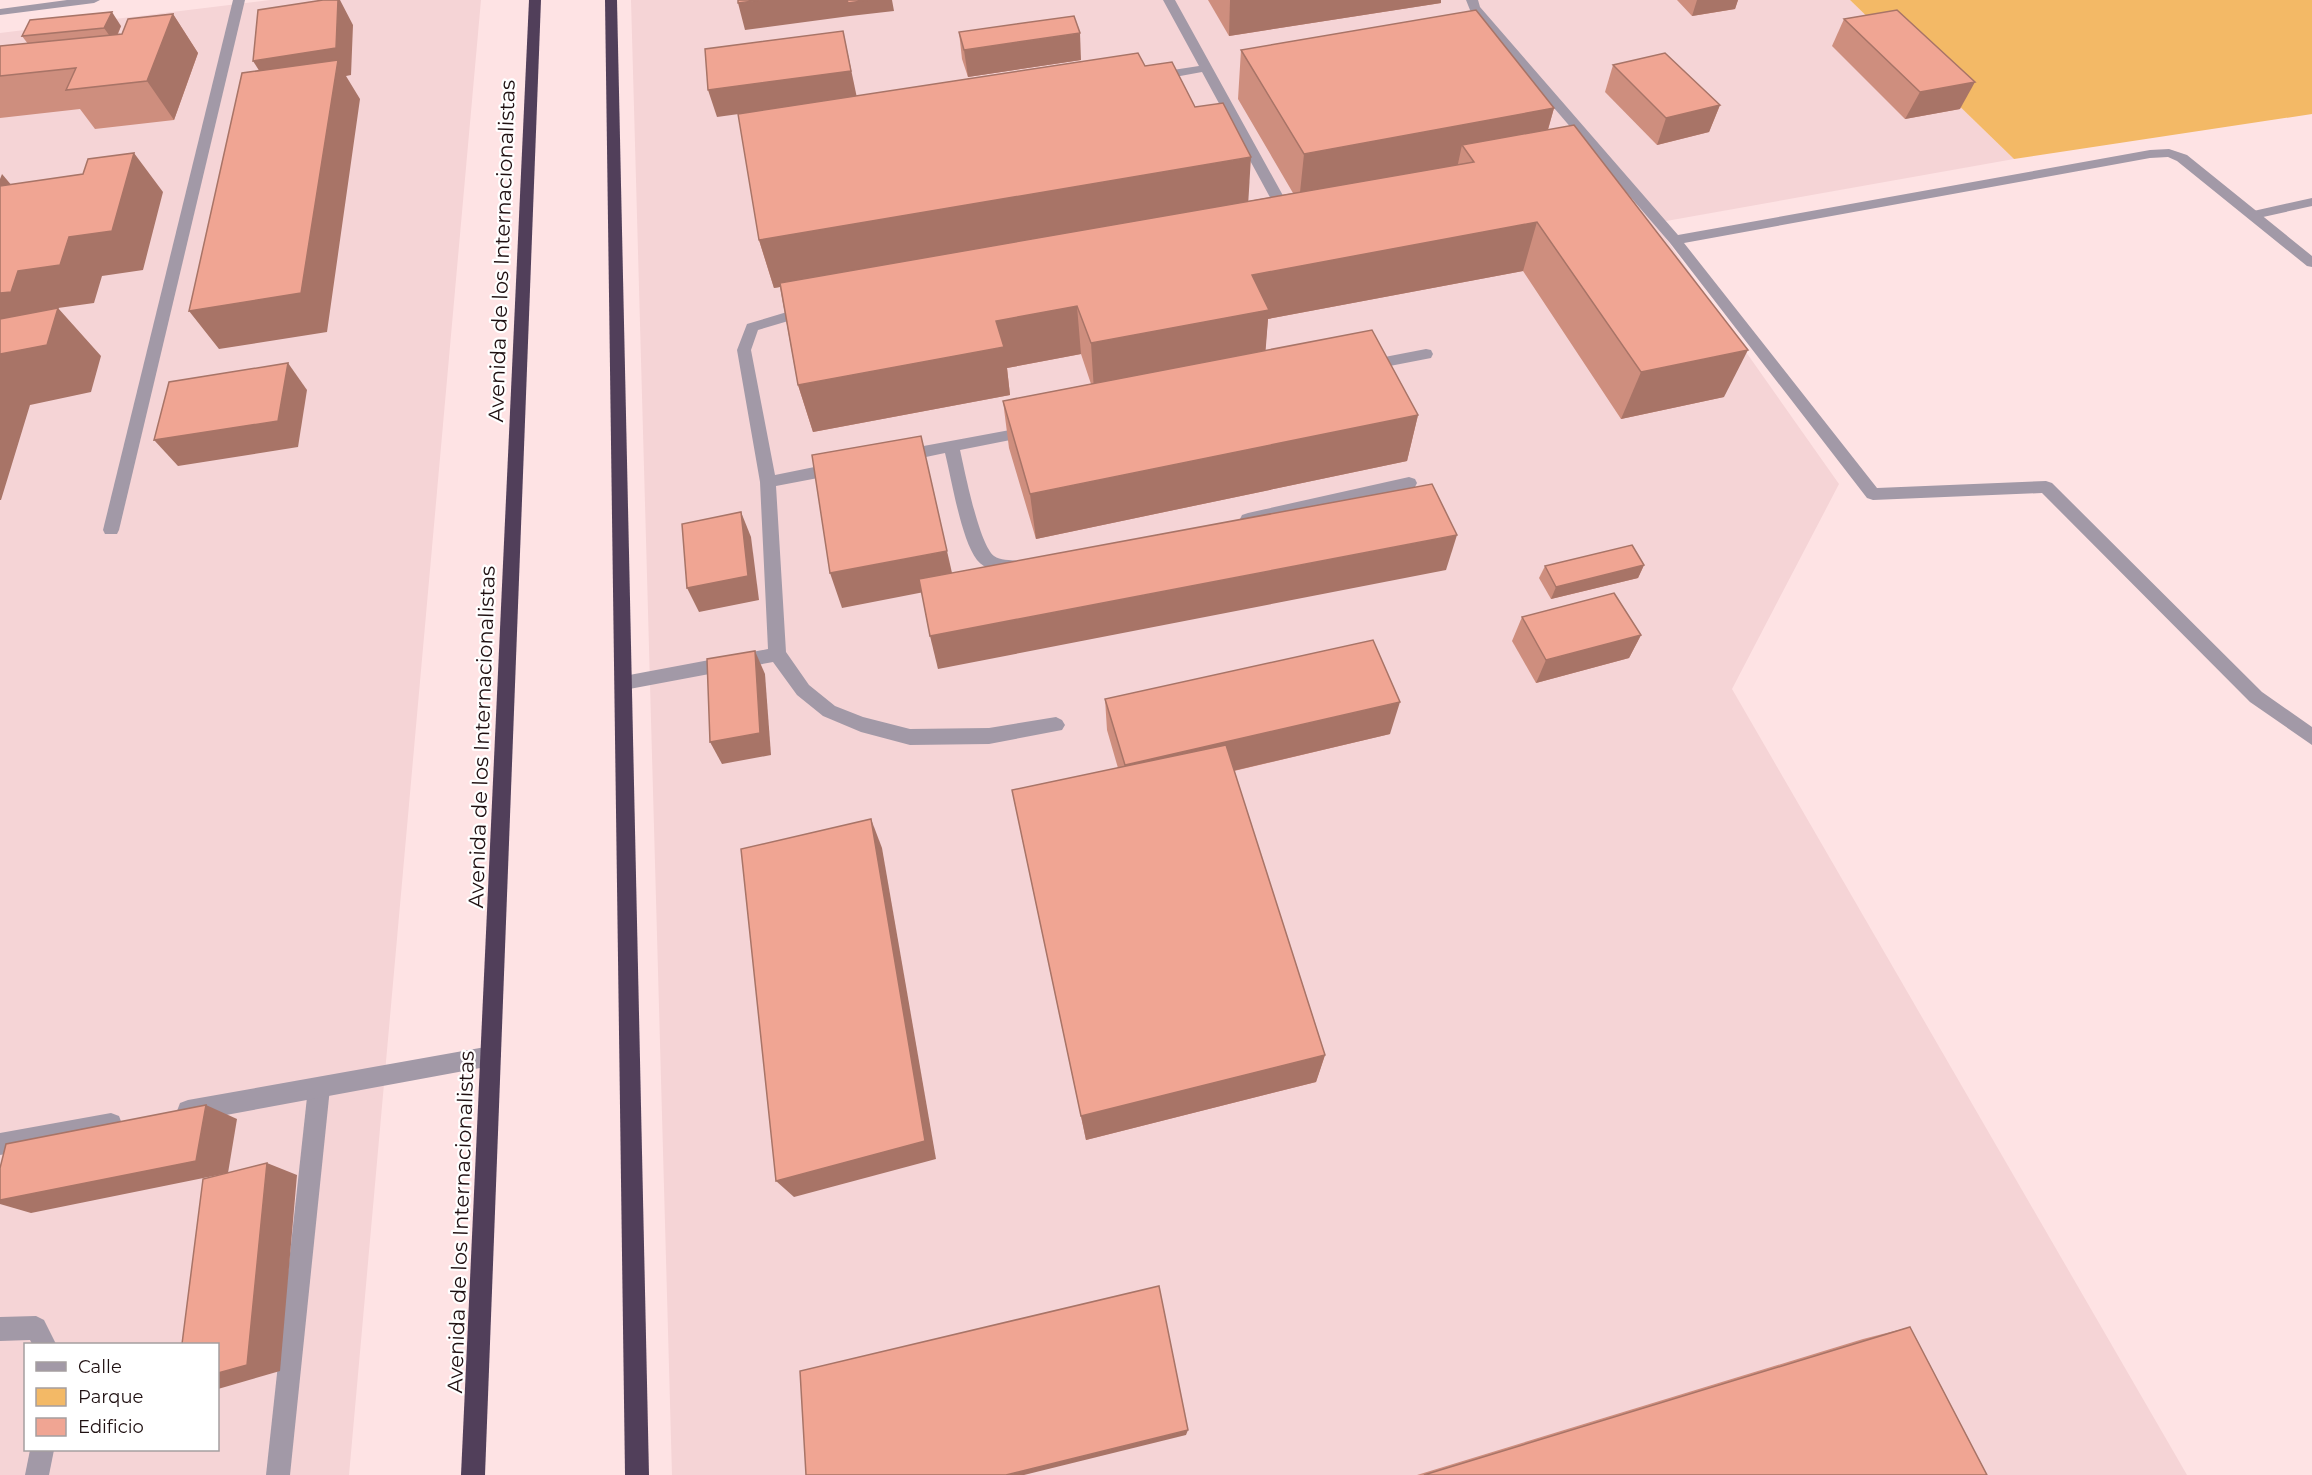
<svg xmlns="http://www.w3.org/2000/svg" width="2312" height="1475" font-family="Montserrat,sans-serif">
  <style>
    .built { fill: #f5d4d6; fill-rule: evenodd }
    .green { fill: #f3b966 }
    .lines { fill: none; stroke-linecap: round; stroke-linejoin: round }
    .lane { fill: #a299a7; fill-rule: evenodd }
    .street { fill: #a299a7; fill-rule: evenodd }
    .highway { fill: #513f5a; fill-rule: evenodd }
    .wall { fill: #ce8e7e }
    .shaded-wall { fill: #a87467 }
    .building { fill: #f0a593; stroke: #a87467; stroke-width: 1.5 }
    .labels { text-anchor: middle; stroke-width: 4.5; stroke-linejoin: round; paint-order: stroke }
    .street-label { font-size: 21px; fill: #1f1011; stroke: #fff }
  </style>
  <rect width="100%" height="100%" fill="#fee3e4"/>
  <g class="built">
    <path d="M270,0h211l-132,1475h-349v-1442zM26,1344h192v106h-192z"/>
    <polygon points="631,0 1850,0 2014,159 1655,223 1839,484 1732,689 2187,1475 672,1475"/>
  </g>
  <polygon class="green" points="1850,0 2312,0 2312,114 2014,159"/>
  <g class="lines">
    <g class="lane">
      <polygon points="233,0 245,0 119,530 117,534 105,534 103,530"/>
      <polygon points="1163,0 1175,0 1286,201 1282,222 1277,223 1270,219 1272,201 1202,72 1153,81 1147,77 1153,73 1199,66"/>
      <polygon points="2312,198 2312,206 2254,219 2247,215 2249,212"/>
      <polygon points="807,306 814,311 812,314 758,330 751,350 775,475 839,462 845,464 847,468 845,472 839,474 776,486 786,652 809,685 835,706 863,717 910,729 989,728 1056,717 1062,720 1065,725 1062,730 989,744 910,745 861,732 823,716 797,695 773,662 624,690 618,688 615,683 618,678 624,676 768,649 760,482 737,350 747,324"/>
      <polygon points="1426,349 1431,350 1433,354 1431,358 1364,371 1357,366 1364,361"/>
      <path d="M1031,426l5,1 3,4 -3,4 -76,15c5,22 19,94 34,106 8,6 21,3 31,6l2,5 -2,5c-15,4 -38,0 -48,-12 -16,-21 -25,-79 -32,-107l-43,9 -5,-2 -3,-4 3,-4 5,-2z"/>
      <polygon points="1409,477 1415,479 1417,483 1415,487 1248,525 1242,523 1240,519 1242,515 1248,513"/>
      <polygon points="319,1077 326,1081 330,1088 290,1475 266,1475 308,1088 312,1081"/>
      <polygon points="36,1316 44,1320 56,1344 32,1344 30,1340 0,1341 0,1317"/>
      <polygon points="30,1450 54,1450 49,1475 25,1475"/>
    </g>
    <g class="street">
      <polygon points="67,0 100,0 94,3 0,15 0,9"/>
      <polygon points="1466,0 1478,0 1480,7 1678,235 2150,150 2169,149 2187,155 2312,256 2312,267 2307,266 2177,161 2168,157 2150,158 1684,243 1877,488 2046,481 2052,483 2262,692 2312,727 2312,745 2250,702 2042,493 1873,500 1867,498 1670,243 1470,10"/>
      <polygon points="491,1046 498,1049 501,1056 498,1063 491,1066 188,1122 180,1119 177,1111 180,1103 188,1100"/>
      <polygon points="111,1113 119,1116 122,1124 119,1132 111,1135 0,1155 0,1133"/>
    </g>
    <g class="highway">
      <polygon points="529,0 541,0 485,1475 461,1475"/>
      <polygon points="605,0 617,0 649,1475 625,1475"/>
    </g>
  </g>
  <g class="wall">
    <polygon points="1208,0 1441,0 1441,3 1229,36"/>
    <polygon points="1677,0 1738,0 1735,9 1692,16"/>
    <polygon points="173,14 198,53 174,120 95,129 80,109 0,118 0,46 28,44 22,36 121,26 118,34 122,34"/>
    <polygon points="1844,19 1960,109 1905,119 1832,46"/>
    <polygon points="959,32 1081,60 968,77 962,59"/>
    <polygon points="1241,50 1554,108 1548,130 1724,397 1621,419 1523,271 1268,319 1265,351 1418,415 1407,461 1036,539 1009,448 1003,401 1091,384 1081,354 1007,368 1010,395 813,432 798,385 780,287 774,288 759,240 744,113 717,117 857,96 1145,66 1195,107 1248,201 1293,193 1238,99"/>
    <polygon points="1613,65 1720,105 1709,132 1657,145 1605,92"/>
    <polygon points="1644,565 1638,578 1551,599 1539,578 1545,566"/>
    <polygon points="1522,617 1641,635 1629,658 1536,683 1512,641"/>
    <polygon points="1105,699 1390,734 1234,771 1325,1055 1316,1082 1086,1140 1012,790 1118,768 1107,730"/>
    <polygon points="1910,1327 1987,1475 1417,1475 1863,1339"/>
  </g>
  <g class="shaded-wall">
    <polygon points="338,0 340,0 353,25 351,75 346,76 360,99 327,332 219,349 189,311 270,88 253,61"/>
    <polygon points="761,0 892,0 894,11 850,16 745,30 738,3"/>
    <polygon points="1230,0 1441,0 1441,3 1229,36"/>
    <polygon points="1697,0 1738,0 1735,9 1692,16"/>
    <polygon points="112,12 121,26 114,42 104,28"/>
    <polygon points="173,14 198,53 174,120 147,81"/>
    <polygon points="843,31 857,98 717,117 708,90"/>
    <polygon points="1080,33 1081,60 968,77 964,50"/>
    <polygon points="1975,82 1960,109 1905,119 1920,92"/>
    <polygon points="1720,105 1709,132 1657,145 1666,118"/>
    <polygon points="1554,108 1540,157 1462,145 1456,173 1299,202 1304,154"/>
    <polygon points="134,153 163,192 143,270 102,276 94,303 58,308 101,356 91,392 30,405 1,500 0,500 0,293 18,271 69,237"/>
    <polygon points="1251,157 1248,206 774,288 759,240"/>
    <polygon points="2,174 35,213 0,190 0,179"/>
    <polygon points="1537,222 1523,271 1268,319 1265,358 1094,391 1091,343 1252,275"/>
    <polygon points="1077,306 1081,354 1007,368 1010,395 813,432 798,385 996,321"/>
    <polygon points="1748,350 1724,397 1621,419 1641,372"/>
    <polygon points="288,363 307,390 298,447 178,466 154,440"/>
    <polygon points="1418,415 1407,461 1036,539 1030,494"/>
    <polygon points="741,512 751,537 759,600 699,612 687,588"/>
    <polygon points="1457,535 1446,570 938,669 930,636"/>
    <polygon points="947,551 955,586 842,608 830,573"/>
    <polygon points="1644,565 1638,578 1551,599 1556,587"/>
    <polygon points="1641,635 1629,658 1536,683 1546,660"/>
    <polygon points="755,651 765,674 771,755 722,764 710,742"/>
    <polygon points="1400,702 1390,734 1126,796 1125,765"/>
    <polygon points="871,819 882,848 936,1159 794,1197 776,1181"/>
    <polygon points="1325,1055 1316,1082 1086,1140 1081,1116"/>
    <polygon points="206,1105 237,1119 228,1173 31,1213 0,1204 0,1200"/>
    <polygon points="267,1163 297,1175 280,1371 218,1389 218,1373"/>
    <polygon points="1188,1430 1186,1435 1024,1475 1006,1475"/>
  </g>
  <g class="building">
    <polygon points="323,0 338,0 336,48 253,61 258,10"/>
    <polygon points="738,0 761,0 738,3"/>
    <polygon points="847,0 869,0 848,3"/>
    <polygon points="1476,10 1554,108 1304,154 1241,50"/>
    <polygon points="1897,10 1975,82 1920,92 1844,19"/>
    <polygon points="112,12 104,28 22,36 30,20"/>
    <polygon points="173,14 147,81 66,90 76,68 0,76 0,46 122,34 128,19"/>
    <polygon points="1074,16 1080,33 964,50 959,32"/>
    <polygon points="843,31 851,71 708,90 705,49"/>
    <polygon points="1138,53 1145,66 1172,62 1195,107 1223,103 1251,157 759,240 738,114"/>
    <polygon points="1665,53 1720,105 1666,118 1613,65"/>
    <polygon points="338,60 301,293 189,311 242,73"/>
    <polygon points="1574,125 1748,350 1641,372 1537,222 1252,275 1269,310 1091,343 1077,306 996,321 1004,347 798,385 780,283 1474,162 1462,145"/>
    <polygon points="134,153 112,231 69,237 60,265 18,271 11,292 0,293 0,186 83,174 88,159"/>
    <polygon points="58,308 47,345 0,354 0,319"/>
    <polygon points="1372,330 1418,415 1030,494 1003,401"/>
    <polygon points="288,363 278,421 154,440 169,382"/>
    <polygon points="921,436 947,551 830,573 812,455"/>
    <polygon points="1432,484 1457,535 930,636 919,579"/>
    <polygon points="741,512 748,576 687,588 682,524"/>
    <polygon points="1632,545 1644,565 1556,587 1545,566"/>
    <polygon points="1614,593 1641,635 1546,660 1522,617"/>
    <polygon points="1373,640 1400,702 1125,765 1105,699"/>
    <polygon points="755,651 760,733 710,742 707,659"/>
    <polygon points="1226,745 1325,1055 1081,1116 1012,790"/>
    <polygon points="871,819 925,1141 776,1181 741,849"/>
    <polygon points="206,1105 196,1161 0,1200 0,1168 6,1144"/>
    <polygon points="267,1163 247,1365 218,1373 218,1344 182,1344 203,1179"/>
    <polygon points="1159,1286 1188,1430 1006,1475 806,1475 800,1371"/>
    <polygon points="1910,1327 1987,1475 1424,1475"/>
  </g>
  <g class="labels">
    <g class="street-label">
      <text transform="translate(502 251) rotate(-88)" y="7">Avenida de los Internacionalistas</text>
      <text transform="translate(482 737) rotate(-88)" y="7">Avenida de los Internacionalistas</text>
      <text transform="translate(461 1222) rotate(-88)" y="7">Avenida de los Internacionalistas</text>
    </g>
  </g>
  <rect x="24" y="1343" width="195" height="108" fill="#ffffff" stroke="#a59fa0" stroke-width="1.5"/>
  <rect x="36" y="1362" width="30" height="9" fill="#a299a7" stroke="#a59fa0" stroke-width="1.5"/>
  <text x="78" y="1373" font-size="18" fill="#1f1011">Calle</text>
  <rect x="36" y="1388" width="30" height="18" fill="#f3b966" stroke="#a59fa0" stroke-width="1.5"/>
  <text x="78" y="1403" font-size="18" fill="#1f1011">Parque</text>
  <rect x="36" y="1418" width="30" height="18" fill="#f0a593" stroke="#a59fa0" stroke-width="1.5"/>
  <text x="78" y="1433" font-size="18" fill="#1f1011">Edificio</text>
</svg>
